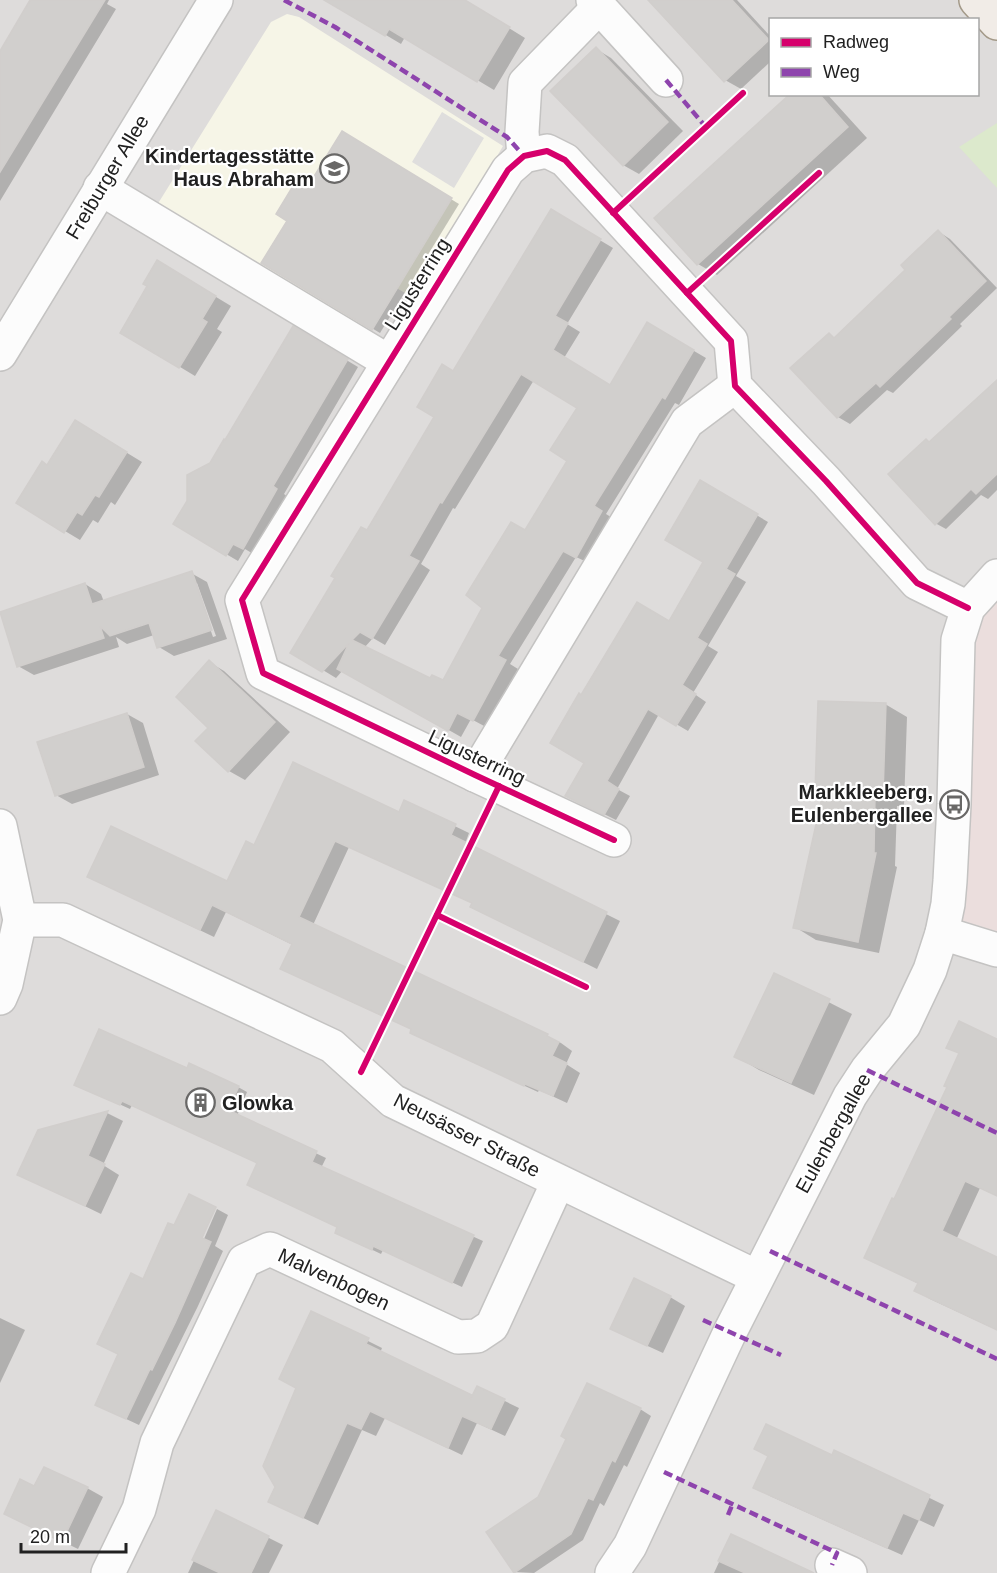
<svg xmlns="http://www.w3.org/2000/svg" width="997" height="1573" font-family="Helvetica,sans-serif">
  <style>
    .residential { fill: #dedcdb; fill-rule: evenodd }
    .commercial { fill: #ebdedd }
    .education { fill: #f6f5e7 }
    .grass { fill: #dce9cc }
    .parking { fill: #dfdedd }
    .shadow { fill: #0003; fill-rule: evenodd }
    .building { fill: #d1cfcd; stroke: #d1cecc; stroke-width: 1.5; fill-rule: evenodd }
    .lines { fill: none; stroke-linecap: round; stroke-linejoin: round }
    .minor-casing { stroke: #c4c3c2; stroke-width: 36 }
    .major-casing { stroke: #a39988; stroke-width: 36 }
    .minor { stroke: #fcfcfc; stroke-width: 33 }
    .major { stroke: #f1ece7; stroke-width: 33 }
    .quiet { stroke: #8e44ad; stroke-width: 4.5; stroke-dasharray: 9 4.5; stroke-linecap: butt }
    .cycleway-casing { stroke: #fff; stroke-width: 10 }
    .cycleway { stroke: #d6006c; stroke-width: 6 }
    .labels { text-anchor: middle; stroke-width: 4.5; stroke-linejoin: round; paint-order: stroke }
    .poi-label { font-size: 20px; font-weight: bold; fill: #212121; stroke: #fff; text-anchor: end }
    .street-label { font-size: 20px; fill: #212121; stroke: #fff }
  </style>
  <rect width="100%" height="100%" fill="#eeecea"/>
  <path class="residential" d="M0,0h976l21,23v1550h-997zM770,20h208v74h-208z"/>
  <polygon class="commercial" points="997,576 997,950 942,933 958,640"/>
  <polygon class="education" points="287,14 299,17 503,146 414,298 391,285 384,296 390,301 358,352 144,226 271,22"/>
  <polygon class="grass" points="997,123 997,188 959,147"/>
  <polygon class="parking" points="442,112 484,138 454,188 412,162"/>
  <g class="shadow">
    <polygon points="32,0 109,0 107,4 116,9 0,201 0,53"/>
    <polygon points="327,0 463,0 525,38 494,90 405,37 401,44"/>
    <polygon points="651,0 737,0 770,36 770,62 741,89 725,80"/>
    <polygon points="596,49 611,58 683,131 639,174 623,165"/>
    <polygon points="793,94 827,94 867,138 717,275 698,264"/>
    <polygon points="342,133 459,204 380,333 263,263"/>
    <path d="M551,211l62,37 -46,76 13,8 -16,26 46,29 38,-63 58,34 -27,47 -4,-2 -69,111 8,5 -25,44 -13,-6 -66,107 8,5 -32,58 -15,-8 -10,18 -118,-67 -7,8 -43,-26 143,-235 18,-45zM534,380l45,27 -10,54 -125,221 -13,-2 -67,-32 9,-10 12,7 45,-75 -9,-6 32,-56 2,1z"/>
    <polygon points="939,232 950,239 997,288 960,324 962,326 893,393 887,390 850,424 838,417 792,368 829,335 835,338 907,270"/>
    <polygon points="158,262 231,306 217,329 222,332 195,376 122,332 149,286"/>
    <polygon points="293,328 358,367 284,494 288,497 255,555 245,549 238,561 175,524"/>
    <polygon points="997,382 997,490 988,499 981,495 946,529 935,523 930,444"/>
    <polygon points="91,431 142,462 115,505 111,502 98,523 93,520 80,540 65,531 48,466"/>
    <polygon points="701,482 768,522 736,576 746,582 708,646 718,652 693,693 706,702 688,731 659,714 617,789 630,796 616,820 578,801 586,762 582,697 670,623 705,562"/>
    <path d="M191,573l16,9 20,57 -53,17 -15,-9 -5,-12 -27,9 -11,-7 3,10 -85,28 -16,-9 67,-82 16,10 3,8zM194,583h3l19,53 -3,1z"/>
    <polygon points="209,662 224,671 290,732 245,780 229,771 197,741 210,728"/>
    <polygon points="885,704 907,717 904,806 897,806 895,866 897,867 879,953 816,940 795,927 824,796 816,792"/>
    <polygon points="127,714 143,723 159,775 72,804 56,795"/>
    <polygon points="405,802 469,833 465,844 620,921 597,969 486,914 474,904 349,847 313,925 561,1043 572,1051 566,1064 580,1073 567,1103 539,1090 538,1092 425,1040 411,1033 413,1030 296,976 282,969 293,945 226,912 214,937 89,877 228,883 255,847 400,814"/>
    <polygon points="775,975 852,1014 814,1095 759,1070 736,1056"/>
    <polygon points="997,1041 997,1196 980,1188 956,1240 997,1259 997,1330 930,1299 916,1291 919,1284 866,1257 895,1201 948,1086 961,1054 948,1047"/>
    <polygon points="187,1070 238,1087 247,1092 237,1116 326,1158 321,1168 483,1241 462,1287 383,1250 381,1254 337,1233 339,1227 259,1163 132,1105 130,1109 86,1089"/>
    <polygon points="107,1113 123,1121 103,1165 119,1175 101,1214 19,1174 39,1131"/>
    <polygon points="217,1209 228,1215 215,1246 223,1251 198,1306 139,1425 109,1411 120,1355 99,1344 144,1281 198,1244 201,1246"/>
    <polygon points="670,1297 685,1306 663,1353 628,1337"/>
    <polygon points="312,1313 382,1348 380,1353 473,1398 478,1388 519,1408 505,1436 477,1423 462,1455 385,1418 376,1436 362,1430 318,1525 270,1502 277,1487"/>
    <polygon points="0,1318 25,1330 0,1383"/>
    <polygon points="640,1409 651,1416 627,1467 624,1465 604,1506 600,1503 583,1540 534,1573 515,1572 540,1498"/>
    <polygon points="835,1452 944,1505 934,1527 919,1520 902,1555 770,1496 755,1487 833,1457"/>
    <polygon points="87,1488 103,1497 78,1549 6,1514"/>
    <polygon points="217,1512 283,1545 269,1573 188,1573"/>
    <polygon points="731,1536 811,1573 714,1573"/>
  </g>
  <g class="building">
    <polygon points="30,0 105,0 0,172 0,51"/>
    <polygon points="324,0 465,0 510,27 477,82 389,29 385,36"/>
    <polygon points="648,0 732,0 769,40 724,82"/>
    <polygon points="596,47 668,122 623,166 550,91"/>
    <polygon points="790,94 819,94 848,127 697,265 654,218"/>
    <polygon points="342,131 452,198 372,330 261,263 287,221 276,214 299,176 310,183"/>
    <path d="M551,209l50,30 -46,77 13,7 -15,27 57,35 37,-63 47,28 -29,49 -3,-2 -68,109 8,5 -26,47 -13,-7 -65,105 8,4 -33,61 -16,-8 -9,18 -111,-62 12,-26 -27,29 -32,-19 45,-75 -4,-2 30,-49 6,3 67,-113 -17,-10 25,-43 11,7zM521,374l56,34 -27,42 17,11 -42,69 -14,-8 -45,73 16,13 -39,72 -11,-5 -2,3 -78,-38 8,-8 12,7 47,-78 -10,-5 31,-54 2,1z"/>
    <polygon points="938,230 986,281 949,317 951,319 880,387 876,383 837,418 790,368 829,333 834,338 905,270 901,265"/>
    <polygon points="157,260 216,296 202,319 207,322 179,368 120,333 147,286 143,284"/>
    <polygon points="293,326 348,359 273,486 277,489 243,549 233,544 226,556 173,524 187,501 187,475 210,463 224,439 225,440"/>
    <polygon points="997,380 997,474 976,494 971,489 935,525 888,474 926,439 929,442"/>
    <polygon points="75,420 127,452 99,497 95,495 82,515 77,512 64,533 16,503 42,461 47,465"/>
    <polygon points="700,480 758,514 726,569 735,574 697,638 707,644 682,685 696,694 676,726 648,709 607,781 619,789 604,815 565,796 584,763 550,743 579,693 581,695 637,602 669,621 703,562 665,540"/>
    <polygon points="192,571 212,630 157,648 149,623 110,636 100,626 104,638 17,667 0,612 85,583 92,604"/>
    <polygon points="209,660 275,722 228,772 195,741 208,728 176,697"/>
    <polygon points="818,701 886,703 883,795 875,795 874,853 876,853 858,942 793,928 823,793 815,792"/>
    <polygon points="127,713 144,767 55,796 37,742"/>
    <polygon points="293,762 399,812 404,800 456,824 451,835 607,912 583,962 470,907 472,903 335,841 299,917 548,1034 547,1036 559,1042 552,1056 567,1063 553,1096 525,1084 524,1086 410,1033 411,1029 280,969 292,944 212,905 200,930 87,877 111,826 227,881 246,841 254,845"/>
    <polygon points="774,973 830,999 791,1083 734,1057"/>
    <polygon points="959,1021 997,1039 997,1196 965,1181 942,1231 997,1257 997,1330 914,1291 918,1283 864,1258 892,1198 894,1199 947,1087 944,1086 959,1053 946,1048"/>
    <polygon points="99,1029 187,1068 189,1063 239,1086 228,1110 317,1151 312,1162 474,1235 452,1283 373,1246 372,1250 335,1233 337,1227 247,1185 257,1163 122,1101 120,1105 74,1085"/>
    <polygon points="108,1111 88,1156 105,1164 85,1206 17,1175 38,1130"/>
    <polygon points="189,1194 216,1207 202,1238 211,1242 175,1323 152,1370 150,1369 126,1419 95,1405 118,1354 97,1344 131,1273 143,1279 168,1223 174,1225"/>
    <polygon points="634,1278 671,1296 647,1346 610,1329"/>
    <polygon points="311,1311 369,1338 366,1344 472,1395 470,1400 477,1386 505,1399 491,1429 462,1416 448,1448 370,1411 361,1429 347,1423 303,1518 268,1502 275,1487 263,1466 296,1388 279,1379"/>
    <polygon points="587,1383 641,1408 615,1462 612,1460 593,1500 588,1498 571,1534 514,1573 486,1532 538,1497 566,1439 561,1436"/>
    <polygon points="766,1424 832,1455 834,1450 930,1495 919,1520 903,1513 887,1548 753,1488 768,1456 754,1449"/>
    <polygon points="44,1467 88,1487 62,1542 4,1514 20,1479 34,1486"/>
    <polygon points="216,1510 269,1536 251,1573 220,1573 192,1560"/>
    <polygon points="731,1534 744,1540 814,1573 745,1573 718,1561"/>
  </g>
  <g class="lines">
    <defs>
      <g id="minor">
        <polyline points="593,0 666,80"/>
        <polyline points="524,156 522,132 525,83 599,7"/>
        <polyline points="100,188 389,362"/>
        <polyline points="0,354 216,0"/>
        <polyline points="475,775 687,422 735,386"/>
        <polyline points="0,826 20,920 6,984 0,998"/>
        <polyline points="614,840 475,775 263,673 242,600 508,170 524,156 547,151 565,160 731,341 735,386 826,481 917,583 968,608"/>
        <polyline points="20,920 63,920 332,1046 393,1101 757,1277"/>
        <polyline points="942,933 997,950"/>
        <polyline points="832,1565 850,1573"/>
        <polyline points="108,1573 139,1509 157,1443 244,1261 270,1249 458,1337 477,1336 492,1326 558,1182"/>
        <polyline points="612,1573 630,1546 730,1332 850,1096 867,1070 904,1025 930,970 942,933 948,904 950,881 954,804 958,640 968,608 997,576"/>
      </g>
      <polyline id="major" points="976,0 997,23"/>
    </defs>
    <use href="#minor" class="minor-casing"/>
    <use href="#major" class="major-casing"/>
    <use href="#minor" class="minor"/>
    <use href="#major" class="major"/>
    <g class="quiet">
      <polyline points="284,0 335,27 507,137 524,156"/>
      <polyline points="666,80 705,126"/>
      <polyline points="867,1070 997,1133"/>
      <polyline points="770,1251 997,1359"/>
      <polyline points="703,1320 781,1355"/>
      <polyline points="664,1472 837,1553 832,1565"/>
      <polyline points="728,1515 733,1503"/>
    </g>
    <defs>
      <g id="cycleway">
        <polyline points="613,213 743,93"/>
        <polyline points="687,293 819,173"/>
        <polyline points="614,840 475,775 263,673 242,600 508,170 524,156 547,151 565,160 731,341 735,386 826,481 917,583 968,608"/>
        <polyline points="437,915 586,987"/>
        <polyline points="361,1072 499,786"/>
      </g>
    </defs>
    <use href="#cycleway" class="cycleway-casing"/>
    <use href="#cycleway" class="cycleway"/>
  </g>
  <defs>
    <symbol id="school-ring" viewBox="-11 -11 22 22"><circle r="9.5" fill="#fff" stroke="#696867" stroke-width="1.5"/><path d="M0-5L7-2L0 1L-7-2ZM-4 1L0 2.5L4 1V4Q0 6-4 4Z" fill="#696867"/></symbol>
    <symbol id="bus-ring" viewBox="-11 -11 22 22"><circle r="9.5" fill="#fff" stroke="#696867" stroke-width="1.5"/><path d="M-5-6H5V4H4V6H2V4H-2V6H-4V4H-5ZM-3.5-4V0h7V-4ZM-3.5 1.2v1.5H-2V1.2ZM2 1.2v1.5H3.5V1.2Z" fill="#696867"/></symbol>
    <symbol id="building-ring" viewBox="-11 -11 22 22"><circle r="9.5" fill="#fff" stroke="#696867" stroke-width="1.5"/><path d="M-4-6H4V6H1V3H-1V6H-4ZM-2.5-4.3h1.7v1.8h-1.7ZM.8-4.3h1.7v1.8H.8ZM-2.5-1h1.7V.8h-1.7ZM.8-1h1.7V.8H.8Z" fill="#696867"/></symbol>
  </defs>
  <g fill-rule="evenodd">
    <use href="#school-ring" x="318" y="152" width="33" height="33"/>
    <use href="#bus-ring" x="938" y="788" width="33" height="33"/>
    <use href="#building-ring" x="184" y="1086" width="33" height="33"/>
  </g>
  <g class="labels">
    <g class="poi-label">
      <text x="314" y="163">Kindertagesstätte<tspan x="314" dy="23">Haus Abraham</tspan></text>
      <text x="933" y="799">Markkleeberg,<tspan x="933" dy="23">Eulenbergallee</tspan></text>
      <text x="222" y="1110" text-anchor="start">Glowka</text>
    </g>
    <g class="street-label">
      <text transform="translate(107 177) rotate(-59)" y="7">Freiburger Allee</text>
      <text transform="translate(417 284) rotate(-58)" y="7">Ligusterring</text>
      <text transform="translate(477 757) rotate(25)" y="7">Ligusterring</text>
      <text transform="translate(833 1133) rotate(-61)" y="7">Eulenbergallee</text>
      <text transform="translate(467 1135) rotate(27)" y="7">Neusässer Straße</text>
      <text transform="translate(334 1279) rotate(25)" y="7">Malvenbogen</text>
    </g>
  </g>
  <rect x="769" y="18" width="210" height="78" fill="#ffffff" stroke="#a6a6a6" stroke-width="1.5"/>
  <rect x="781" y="38" width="30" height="9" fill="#d6006c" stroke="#a6a6a6" stroke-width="1.5"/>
  <text x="823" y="48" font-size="18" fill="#212121">Radweg</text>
  <rect x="781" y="68" width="30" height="9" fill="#8e44ad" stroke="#a6a6a6" stroke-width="1.5"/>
  <text x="823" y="78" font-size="18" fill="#212121">Weg</text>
  <path d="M21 1543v9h105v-9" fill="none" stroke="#212121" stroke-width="3"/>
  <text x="30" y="1543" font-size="18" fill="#212121" stroke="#ffffff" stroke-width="4.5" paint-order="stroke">20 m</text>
</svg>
